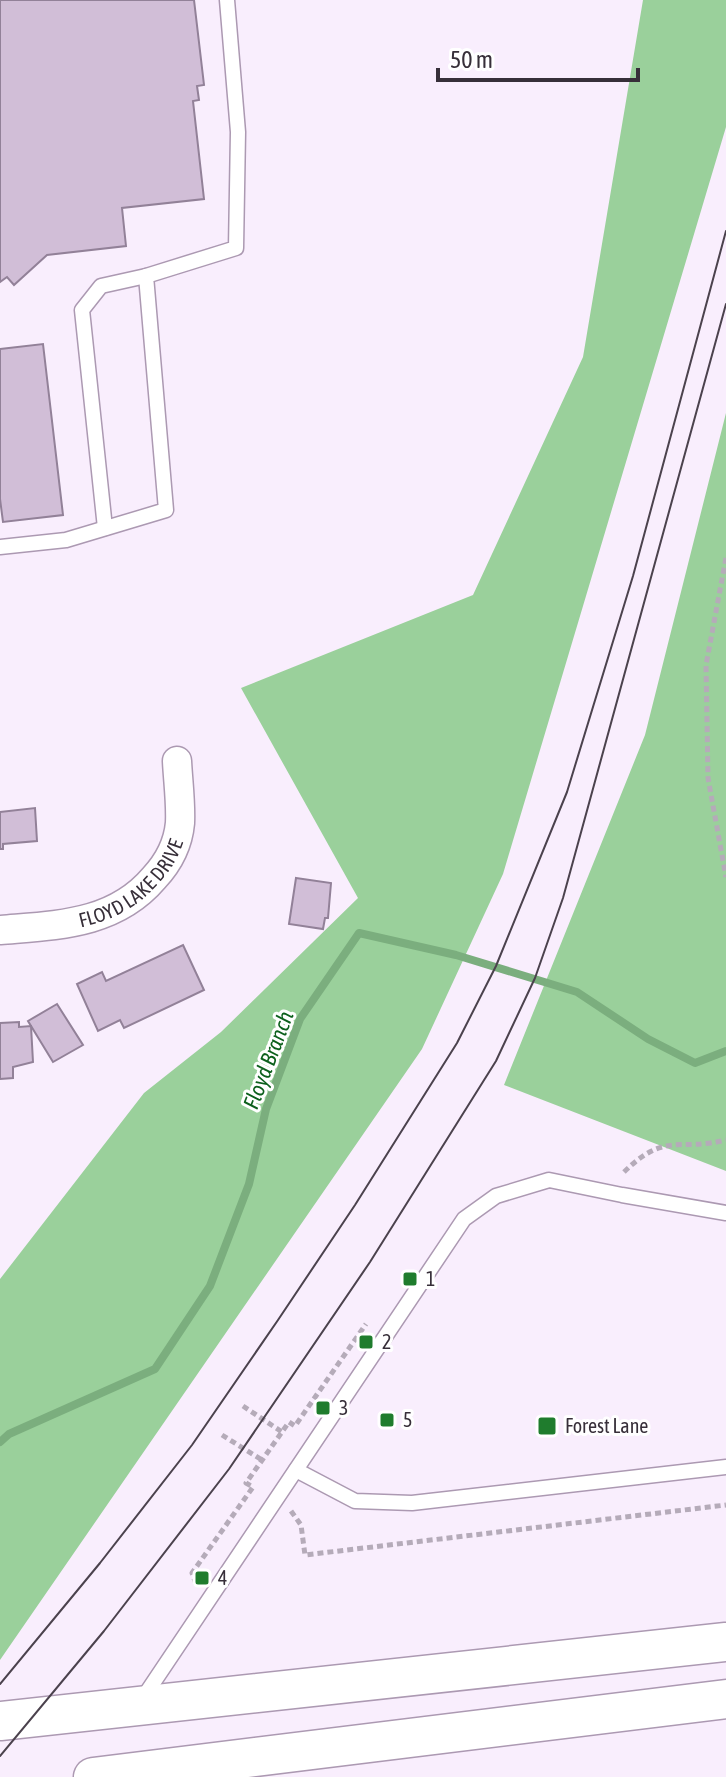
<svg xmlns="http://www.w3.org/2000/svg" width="726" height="1777" font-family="'Asap Condensed',sans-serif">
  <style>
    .green { fill: #9ad09b }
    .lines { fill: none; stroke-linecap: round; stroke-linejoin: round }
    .stream { stroke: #7bae7e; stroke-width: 8 }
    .building { fill: #d1bed7; stroke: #928198; stroke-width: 2 }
    .lane-casing { stroke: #ac99b2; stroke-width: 17 }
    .street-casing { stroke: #ac99b2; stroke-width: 31 }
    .secondary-casing { stroke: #ac99b2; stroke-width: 41 }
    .path { stroke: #b5abb9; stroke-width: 5; stroke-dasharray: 6 4; stroke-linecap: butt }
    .lane { stroke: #fff; stroke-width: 14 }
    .street { stroke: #fff; stroke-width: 28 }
    .secondary { stroke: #fff; stroke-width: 38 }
    .tram { stroke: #4b424d; stroke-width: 2 }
    .poi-dot { fill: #1f7c2d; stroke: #fff; stroke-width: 3 }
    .labels { text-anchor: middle; stroke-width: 6; stroke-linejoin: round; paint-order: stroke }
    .street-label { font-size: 20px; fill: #372f39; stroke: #fff }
    .poi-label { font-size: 20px; fill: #372f39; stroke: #fff; text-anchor: start }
    .water-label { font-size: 22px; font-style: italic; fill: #0c601c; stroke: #fff }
  </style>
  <rect width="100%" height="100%" fill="#f9eefd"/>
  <g class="green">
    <polygon points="643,0 726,0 726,127 503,874 422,1049 0,1660 0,1279 144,1093 221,1032 358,898 241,688 473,595 583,357"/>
    <polygon points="726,413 726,1171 504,1085 645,735"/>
  </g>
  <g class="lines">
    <polyline class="stream" points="0,1442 9,1434 155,1369 210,1286 249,1184 266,1109 300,1019 359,933 456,955 577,992 648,1039 695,1063 726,1051"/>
  </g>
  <g class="building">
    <polygon points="0,0 194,0 204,85 197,86 199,100 193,101 204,199 122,208 126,246 47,255 14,285 7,277 0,282"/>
    <polygon points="43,344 63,515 3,522 0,499 0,349"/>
    <polygon points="35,808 37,841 3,844 3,849 0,849 0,812"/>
    <polygon points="296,878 331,883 328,918 325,918 323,929 289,924"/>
    <polygon points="183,945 204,990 124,1028 120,1020 98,1031 77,984 102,972 106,981"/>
    <polygon points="57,1004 83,1045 53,1062 28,1021"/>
    <polygon points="19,1022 19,1027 31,1026 33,1062 13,1067 13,1078 0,1079 0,1023"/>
  </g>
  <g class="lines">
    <defs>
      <g id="lane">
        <polyline points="105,528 82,310 101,286 146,276"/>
        <polyline points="0,547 66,540 166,510 146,276 236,248 238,132 227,0"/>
        <polyline points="296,1470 355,1501 412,1503 726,1467"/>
        <polyline points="141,1701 464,1219 496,1196 549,1180 622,1195 726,1213"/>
      </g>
      <g id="street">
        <path id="s1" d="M0,930c57,-5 114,-5 154,-52 14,-15 24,-33 26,-55 1,-20 -2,-42 -3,-62"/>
      </g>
      <g id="secondary">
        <polyline points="0,1721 726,1642"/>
        <polyline points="93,1777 726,1699"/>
      </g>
    </defs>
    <use href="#lane" class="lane-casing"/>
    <use href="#street" class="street-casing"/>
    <use href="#secondary" class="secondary-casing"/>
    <g class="path">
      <polyline points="726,558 706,665 708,778 726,877"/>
      <path d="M624,1172c42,-41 53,-20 102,-32"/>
      <polyline points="243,1406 282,1432"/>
      <polyline points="222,1435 262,1460"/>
      <polyline points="291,1511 301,1525 305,1555 726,1505"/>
      <polyline points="196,1584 192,1573 253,1487 246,1483 289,1422 295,1426 366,1324"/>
    </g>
    <use href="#lane" class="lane"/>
    <use href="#street" class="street"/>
    <use href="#secondary" class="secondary"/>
    <g class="tram">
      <polyline points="0,1684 100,1563 192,1445 278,1320 355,1205 457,1043 496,966 567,792 633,576 726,231"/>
      <polyline points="0,1756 104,1631 229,1469 370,1262 496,1061 535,978 563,898 726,304"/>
    </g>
  </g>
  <g class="poi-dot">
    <rect x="402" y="1271" width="16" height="16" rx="4"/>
    <rect x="358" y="1334" width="16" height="16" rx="4"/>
    <rect x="315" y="1400" width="16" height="16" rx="4"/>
    <rect x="379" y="1412" width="16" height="16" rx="4"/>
    <rect x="537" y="1416" width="20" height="20" rx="4"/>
    <rect x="194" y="1570" width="16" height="16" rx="4"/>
  </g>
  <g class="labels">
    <g class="street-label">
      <text dy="7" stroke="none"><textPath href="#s1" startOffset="146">FLOYD LAKE DRIVE</textPath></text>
    </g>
    <g class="poi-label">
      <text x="426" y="1286">1</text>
      <text x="382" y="1349">2</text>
      <text x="339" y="1415">3</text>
      <text x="403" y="1427">5</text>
      <text x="565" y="1433">Forest Lane</text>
      <text x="218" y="1585">4</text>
    </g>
    <g class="water-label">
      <text transform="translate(268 1060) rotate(-69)" y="8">Floyd Branch</text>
    </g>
  </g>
  <path d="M438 68v12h200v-12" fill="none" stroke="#372f39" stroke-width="4"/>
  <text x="450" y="68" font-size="24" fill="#372f39" stroke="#ffffff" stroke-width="6" paint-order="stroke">50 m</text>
</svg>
